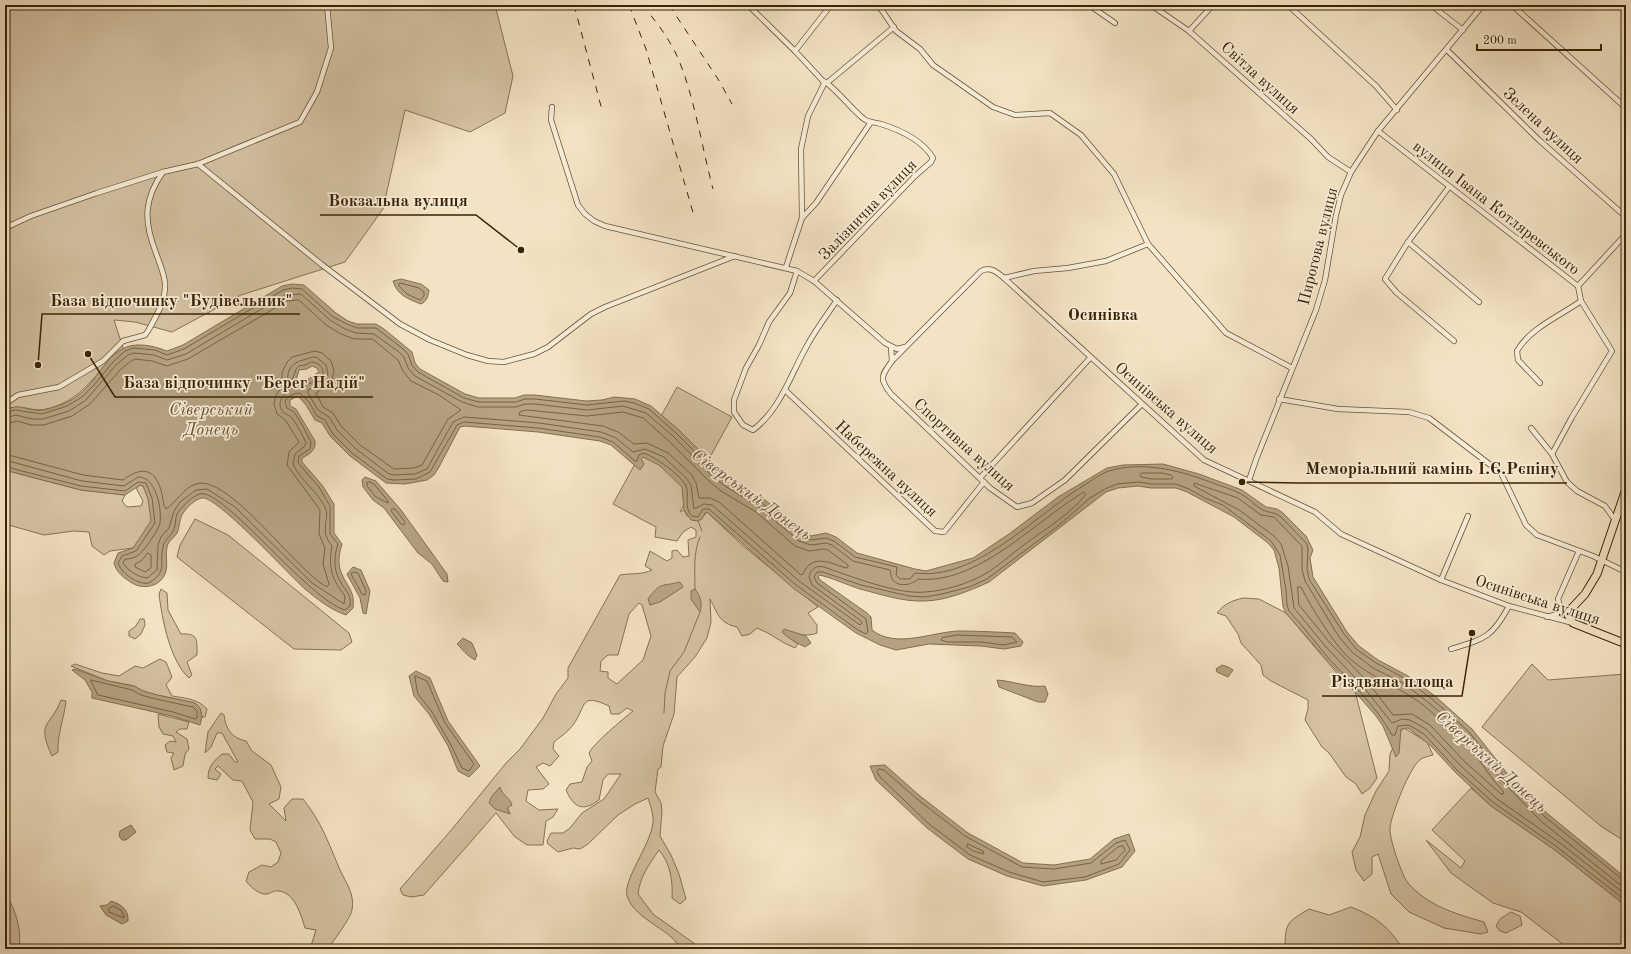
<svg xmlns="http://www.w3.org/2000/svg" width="1631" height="954" font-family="'Old Standard TT',serif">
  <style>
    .green { fill: #d4c2a3; stroke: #877253; fill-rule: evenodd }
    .water { fill: #b4a282; stroke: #836f4f; fill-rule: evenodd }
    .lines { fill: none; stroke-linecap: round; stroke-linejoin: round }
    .shore { stroke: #776242; stroke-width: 1 }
    .stream { stroke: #836f4f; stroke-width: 1 }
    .street-casing { stroke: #685333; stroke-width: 6 }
    .primary-casing { stroke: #3a2303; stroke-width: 9 }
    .street { stroke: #f7edd9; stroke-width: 4.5 }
    .primary { stroke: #f3e3c4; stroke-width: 7 }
    .rail { stroke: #3a2303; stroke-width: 1; stroke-dasharray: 7 7; stroke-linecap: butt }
    .labels { text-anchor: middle; stroke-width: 3.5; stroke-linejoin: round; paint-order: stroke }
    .street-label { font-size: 16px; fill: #3a2303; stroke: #f7edd9 }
    .neighbourhood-label { font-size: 17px; font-weight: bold; fill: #3a2303; stroke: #f7edd9 }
    .water-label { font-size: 17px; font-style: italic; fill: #654f2f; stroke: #f7edd9 }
    .leader { fill: none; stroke: #3a2303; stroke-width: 1.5 }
    .callout-dot { fill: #3a2303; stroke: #f7edd9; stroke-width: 1.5 }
    .callout-label { font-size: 17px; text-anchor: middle; font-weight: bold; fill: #3a2303; stroke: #f7edd9; stroke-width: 3.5; stroke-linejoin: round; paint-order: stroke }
  </style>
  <rect width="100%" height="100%" fill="#f3e3c4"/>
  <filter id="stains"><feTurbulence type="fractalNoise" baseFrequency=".005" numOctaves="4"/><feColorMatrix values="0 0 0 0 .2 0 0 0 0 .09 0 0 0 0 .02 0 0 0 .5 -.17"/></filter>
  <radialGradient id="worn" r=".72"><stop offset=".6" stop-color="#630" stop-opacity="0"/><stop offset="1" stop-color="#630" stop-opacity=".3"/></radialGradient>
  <g class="green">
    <path d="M5,5h490l18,71 -8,37 -35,19 -65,-22 -22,99 -38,53 -104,33 -69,37 -37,-10 -21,-2 9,28c-25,21 -39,51 -73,60 -18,6 -28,-6 -45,2z"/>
    <path d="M677,387l55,30 -52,95 4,-2 3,6h17l3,-4 35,33 76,62 -10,6 9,12v8c-11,5 -23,-1 -35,-1l16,12 -3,4c-14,-5 -24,-15 -38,-20l-7,6 -8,2 -5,-9c-18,-4 -19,-13 -27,-28l1,23 -4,16 -12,19 -18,20 -3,37 -11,32 -2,21 -3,2 -3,23 6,11 1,8 -2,25 11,19 8,19 7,25 -6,5 -8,-6c1,-18 -2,-35 -13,-48 -10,15 -19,26 -21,44l15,20 49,35h-23c-2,-17 -45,-29 -52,-53 -4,-17 24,-51 26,-74 1,-7 -3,-17 -5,-24l-13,6 -17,11 -30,29 -8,5 -7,-1 -15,4 -10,-8 -1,-3 4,-8h12l7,-5 12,-15 22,-14 17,-25h-13l-5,6 -4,20c-16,12 -25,8 -33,-10l4,-6 12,-2 5,-15 5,-6 -3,-8c5,-10 33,-33 44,-42l-6,-3 -8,6h-8l-2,-8c-30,-14 -22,0 -36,19 -5,7 -13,12 -19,17l-1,7 6,7 -9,10 -7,-3 -7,4 13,17 -6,5 -15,1 -2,11 13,9 19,-1 -5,8 -7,4 -3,24h-16l-12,-8 -19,-24 -72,82 -13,2 -8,-2 -3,-6 53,-61 53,-65 14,-14 23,-31 13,-24 12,-16v-10l52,-93c11,-2 22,0 32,-5l-7,-4 5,-15 17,10 5,-3v-7l5,-1 6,7 6,-1 -1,-16 8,-3v-7l-5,-3 -8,5 -6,9 -22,-4 1,-10 -43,-23zM639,603l3,2 9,31 -8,24 -26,24 -9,-6v-6l-8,-1 1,-10 7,-6h10l11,-41zM500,788l10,26 -18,-18z"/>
    <path d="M5,468l7,4 69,18 44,5 -3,6 5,6 14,-1 2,-5 -7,-13 4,-3 3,1c5,8 10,27 8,37 -2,6 -14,20 -18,25l-23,3 -6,4 -12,-9 -3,-14 -15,-1 -30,4 -39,-11z"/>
    <polygon points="195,519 228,535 349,633 352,642 341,650 294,649 177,557 180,545"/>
    <path d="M161,589l6,4 1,17 13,24c17,-1 16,5 16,21l-10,7 5,13 -3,3c-19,-17 -27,-59 -30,-84z"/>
    <path d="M1243,598l16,1 27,14 54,64 15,14 22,87 -7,10 -8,6 -6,-10 -10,-7 -17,-24 -7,-6 -17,-27 3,-11v-9l-37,-19 -8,-6 -2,-10 -20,-22 -3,-9 -12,-18 -9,-3c7,-9 14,-12 26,-15z"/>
    <polygon points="140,619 144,619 145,625 141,634 135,639 129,636 129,631 136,626"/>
    <path d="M160,659l6,3 6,15 -6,8 6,11c13,2 26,3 35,13l-2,8h-3l-2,-9 -5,-5 -38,-8 -14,-4 -9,-5 -26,-5 -37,-15 4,-2 27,9 17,3 16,-10 8,2z"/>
    <polygon points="1532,664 1548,680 1626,674 1626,842 1602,827 1482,727"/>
    <path d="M61,700l5,1c-2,18 -9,34 -8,51l-6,4c-16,-35 -2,-28 9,-56z"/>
    <path d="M221,713l3,2c2,14 7,23 22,26l6,10 19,14 10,22 -2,12 -10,5 17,17 -2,-13 8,-9h11c19,24 25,43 37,71 6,13 15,24 12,40 -1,8 -19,31 -24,39h-18l6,-19 -11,-2c-4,-13 -10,-35 -26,-37 -5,-1 -7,2 -12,3 -8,1 -16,-7 -21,-13l3,-9 13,-7 9,2 7,-5 3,-9 -5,-11 -6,-3h-15l-5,-9 3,-28 -11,-21 -9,-1 -15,-14 -3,3 6,5 -4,6 -9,-2c0,-12 6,-17 14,-24h7l6,8h3l-16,-29h-5l-6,14 -6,6 3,-21z"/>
    <polygon points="158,714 189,722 187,729 180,729 176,732 187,739 189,749 185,754 183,766 174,770 171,758 174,753 167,752 165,745 170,741 176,742 173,736 163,734 159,727"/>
    <path d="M1404,728l23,14 6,13c-4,1 -9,2 -12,4 -11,7 -30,56 -31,69 -1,10 12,48 18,55 20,23 48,31 76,39l4,10 -7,2 -37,-6 -35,-16 -18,-18 -13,-40 -6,3v17l-8,7 -8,-11 -4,-18 8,-15 5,-22 11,-24 13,-20 1,-17 10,-22z"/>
    <polygon points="1471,788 1491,806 1555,850 1626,906 1626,949 1569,949 1521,912 1493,903 1451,873 1426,840 1461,868 1465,861 1432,830"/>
    <path d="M5,893c11,17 17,37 14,56h-14z"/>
    <path d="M1351,907c23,9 36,18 50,39v3h-116c0,-26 2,-27 24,-40l20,6z"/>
    <polygon points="1511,912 1520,916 1522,925 1506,933 1500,931 1496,926 1500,919"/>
  </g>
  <g class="water">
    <path d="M401,279l20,5 8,6c-1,7 -2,11 -8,14 -13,-5 -24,-9 -28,-23z"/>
    <path d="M292,284l12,1 32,28 12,8 9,3h19l8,5 28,23 3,11 5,6 45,25 14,4h36l9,-3h11l51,6 16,-1 12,-3 21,2 16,7 28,24 40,40 10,9 36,21 29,23 10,10 7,3 15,-3 10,4 21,16 58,16 11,2 47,-13 36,-24 49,-37 49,-29 16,-3 40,-1 36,10 43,16 24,17 11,2 6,4 23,23 7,14 -3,8 3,19 34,55 12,14 19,14 30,16 27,20 37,33 38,48 38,37 78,64v28l-71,-56 -64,-44 -36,-34 -24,-26 -23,-18 -7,1 -2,24 -3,4 -13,-31 -7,-10 -90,-103 -3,-6 -4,-39 -5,-18 -6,-7 -34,-26 -47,-25 -11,-4h-25l-13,-2 -20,2 -12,4 -117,90c-20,9 -44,19 -65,19 -21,1 -44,-7 -64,-12 -13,-4 -27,-11 -40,-14l-2,2 2,3 47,33 4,4 1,13c24,19 59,2 87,1 18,0 37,1 56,2l8,9 -2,4 -17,3 -23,-3 -52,-2 -33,6 -16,-5 -24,-12 -63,-45 -86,-76 -2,1 -3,6 -4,2 -7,-1 -7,-10 -2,-23 -23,-22 -16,-8 -2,2 3,5 -4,6 -29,-25 -11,-4 -62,-9 -73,-6 -5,1 -21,40 -5,8 -7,5 -22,4 -19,-1 -36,-27 -20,-20 -8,-13 -7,-3 -9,-15 -8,-9 -8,4v6l6,3 19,32c1,9 -5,13 -13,17v4l20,23 12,19v29l8,11c-12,36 15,37 11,64l-7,7c-15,-5 -29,-16 -41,-26 -15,-13 -89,-94 -103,-91 -7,1 -17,11 -20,17 -3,5 -2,12 -5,18 -3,5 -9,8 -10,14 -2,8 1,17 -1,24 -4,16 -23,19 -34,12 -8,-5 -16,-11 -18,-20l4,-10 15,-5 18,-27 -3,-22 -5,-13 -3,-1 -15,10 -44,-5 -69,-18 -7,-4v-58c14,-6 16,-2 29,0 10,2 20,-3 29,-6 46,-19 39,-78 104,-53l16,-6 99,-59zM312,366l5,2 2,4 -18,12h-3l-2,-3 3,-11 8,-1z"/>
    <polygon points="365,477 376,481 401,510 447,574 448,582 443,581 432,564 418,553 384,508 373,500 363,487 362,480"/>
    <polygon points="353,567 361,570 370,591 366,614 363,613 360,598 347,574"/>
    <path d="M680,582l3,5 -23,15 -10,3 -2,-6c13,-18 13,-12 32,-17z"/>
    <path d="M695,589c5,7 8,14 5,23l-9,-13v-8z"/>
    <path d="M784,629l22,7 5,7 -6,4c-8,-4 -16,-8 -23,-15z"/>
    <path d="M463,638l9,5 5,12 -2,5c-9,-5 -11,-9 -18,-16z"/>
    <polygon points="1222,665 1228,667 1233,670 1228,677 1217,672 1216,669"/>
    <polygon points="75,669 108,681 134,686 143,691 157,695 195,703 200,708 202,717 200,725 172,716 92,698 92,692 85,680 72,670"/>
    <polygon points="416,671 430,678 448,721 480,766 469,777 458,771 448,746 429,714 414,696 409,676"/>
    <path d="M997,680c16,1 32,8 48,6l3,8 -3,8h-7l-39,-15z"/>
    <polygon points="885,765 920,796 968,833 1023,863 1054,865 1090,859 1114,839 1129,834 1135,851 1122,867 1086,880 1043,886 1007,876 968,859 927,828 876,780 870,766"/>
    <path d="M500,787c2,9 10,10 12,18l-5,3 3,6 -15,-5 -6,-6 3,-7z"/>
    <polygon points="131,825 136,832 126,840 122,840 119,836 120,831"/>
    <path d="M111,901c10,3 18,9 17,20l-6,3 -16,-9 -6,-9 7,-1z"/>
  </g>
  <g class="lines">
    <g class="shore">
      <polygon points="400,283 419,288 424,292 424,296 420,300 407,294 399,286"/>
      <path d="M312,362c6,0 12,5 11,12l-7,6 -17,9 -7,-8 4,-12 3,-3 6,-1z"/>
      <path d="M527,410l60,6 36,-4 20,6 26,23 40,40 12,10 35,21 39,34 14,5 15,-2 4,1 20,15v2l-2,1c-16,-5 -34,-15 -43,6l-2,1 -82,-73 -9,-4h-11l-3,-15 -4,-8 -24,-22 -21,-10 -13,1 -16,-12 -15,-6 -84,-11 1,-3z"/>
      <path d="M5,413l10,-3 27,4 25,-8 15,-9 12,-12 19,-23 12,-11 8,-3 22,2 12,5 17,-6 99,-59 9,-2 10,1 31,28 14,7 10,4h19l26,20 6,6 4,11 6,7 46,26 15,4h37l9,-3h10l52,6 37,-4 10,2 15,6 27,24 40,40 11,9 35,21 29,23 11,11 9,3 15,-2 8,3 21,16 42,10 -1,8 4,4h10l5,-6c61,8 119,-57 168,-87 8,-5 17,-12 26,-15 33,-10 70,-1 101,11 10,4 22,7 31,12 8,4 14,12 22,16 6,3 11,2 17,6l27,28 1,6 -1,19 2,10 35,55 12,15 20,14 30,16 26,20 37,33 38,48 38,37 77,62 4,1"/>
      <path d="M5,418l11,-3 16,4h11l26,-8 17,-11 30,-35 12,-10 6,-2 20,2 13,5 19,-6 99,-59 16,-1 29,26 15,9 11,4 18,1 25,18 5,5 4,11 7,8 47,26 16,5h38l9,-3h10l52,6 36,-4 23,7 27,23 40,41 12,9 34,21 40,34 12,4 15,-2 6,2 21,16 37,9c1,3 1,7 2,9 6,9 20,6 26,0 60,6 117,-58 166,-87l2,2c-14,19 -42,36 -61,50 -14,10 -27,23 -42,31 -16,9 -39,16 -58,17 -27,3 -75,-16 -101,-25 -8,-2 -13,2 -15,10l3,8 48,35 2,3 -2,2 -61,-44 -87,-76 -8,-1 -10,5 -3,-24 -5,-7 -22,-21 -19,-8 -12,3 -17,-14 -15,-6 -62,-9 -75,-6 -11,5 -26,47 -12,5 -21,1 -5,-1 -33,-25 -19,-19 -8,-13 -11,-7 -10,-17v-3l15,-8 5,-8 -2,-9 -10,-8c-6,0 -8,2 -13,3 -15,4 -18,15 -13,29 -7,6 -15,15 -6,24 3,2 6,2 8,5 6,8 10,16 14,25l-1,3 -10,8 -2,10c7,16 24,27 32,43 6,13 -7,22 7,39 -4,21 0,34 13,50l-1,8 -32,-21 -77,-76 -28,-18 -11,1 -16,12 -6,9 -5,17 -8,9 -3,8 -1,25 -10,8c-9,-1 -19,-7 -24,-15l2,-4c4,0 9,-1 12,-3 6,-3 22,-27 23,-33 2,-14 -4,-47 -22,-46l-14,9 -42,-5 -77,-21"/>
      <path d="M5,424l12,-3 14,4h13l28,-9 18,-12 31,-35 10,-8 4,-2 17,2 15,5 21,-7 99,-58 12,-1 27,25 15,9 13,5h18l3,2 23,19 5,11 8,10 28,14 22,15 -13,9 -26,46 -8,3 -20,1 -34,-24 -19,-19 -8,-13 -10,-6 -7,-14 10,-7 6,-7 2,-8 -3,-10 -9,-8 -7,-2 -23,6 -5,5 -5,11v14l-6,8 -2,9 3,10 9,7 13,21 -10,10 -2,13 33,45 -1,24 6,14 -2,16 6,20 -2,3c-31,-16 -99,-114 -131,-103 -13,4 -19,18 -30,25 -3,-4 -3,-10 -4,-15 -6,-25 -19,-29 -39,-14l-40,-5 -78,-21"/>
      <path d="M5,465l9,4 67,17 44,5 13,-9 8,1 6,15 3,25 -19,28 -14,5 -4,7c4,11 20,22 31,20 19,-12 10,-19 14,-36 1,-8 9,-11 11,-18 2,-4 1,-10 3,-15 4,-7 15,-18 23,-20 22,-7 109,106 145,116l5,-4c2,-12 -5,-15 -10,-25 -7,-12 -6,-25 -2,-37l-8,-10v-28l-11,-19 -21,-24 1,-7 11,-7 1,-7 -11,-21 -6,-9 -7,-4 -2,-6 2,-4 6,-4 7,-1 9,9 8,14 8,4 8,14 19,19 35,26 7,1 22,-1 14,-7 27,-47 7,-3 74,6 62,9 13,5 22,19h2l2,-6 4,-2c11,3 38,22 43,33 4,10 -3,21 6,30l6,1 5,-8h6l87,76 62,45 8,4 2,-2 -2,-13 -49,-36 -3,-6 3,-5h6l38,13 48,11 16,1 17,-3 27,-7 18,-8 71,-53 32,-28 15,-9 12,-5 21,-2 14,2h24l13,5 16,9 18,7 48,36 9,14 6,35 1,15 2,6c15,16 28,34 42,50 22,24 45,45 61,74h3l3,-9 11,-1 15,9 33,36 37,33 63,44 69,54"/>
      <polygon points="1142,473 1162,473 1171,475 1173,478 1171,479 1152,479 1141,477 1140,475"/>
      <polygon points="370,482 374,484 388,501 388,503 376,497 367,486 367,483"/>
      <polygon points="392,509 395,509 405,522 404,525 401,524 392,512"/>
      <polygon points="148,553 151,555 151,568 145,572 135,567 135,564 141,561"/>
      <polygon points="354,572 358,573 366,591 365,595 362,594 351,574"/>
      <path d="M1298,587h3c10,20 32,56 48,71 23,21 55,30 79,51 16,14 32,28 46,44 10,13 18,27 30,39l-1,2h-2l-36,-32 -35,-37 -18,-11 -19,1 -26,-34 -37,-38 -31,-38z"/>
      <polygon points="957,635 1012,637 1017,642 1004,645 981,642 947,642 941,640 942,638"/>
      <polygon points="415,676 427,681 445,723 474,764 469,771 462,768 451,745 432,712 418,694"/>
      <polygon points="91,680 132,690 141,695 156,699 193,707 197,711 197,718 195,719 173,712 98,695"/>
      <polygon points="879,769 884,770 917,799 965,836 1022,867 1054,869 1091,863 1116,843 1125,840 1130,850 1119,864 1085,877 1043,882 1009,872 970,855 929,824 880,777 877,772"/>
      <polygon points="968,844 983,851 984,854 973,851 967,847"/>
      <polygon points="1123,846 1125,850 1116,860 1101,864 1101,861 1118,847"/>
      <polyline points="1626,885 1619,884 1541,821 1504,783 1466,735 1429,703 1403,683 1373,668 1352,652 1339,637 1305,581 1302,569 1302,546 1274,517 1261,515 1238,498 1194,483 1194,486 1239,510 1274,536 1281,544 1288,566 1294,608 1326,647 1362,685 1392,723 1402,719 1410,720 1426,729 1461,766 1497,799 1560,843 1626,895"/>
      <polygon points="113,906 121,910 124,916 124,918 109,912 109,909"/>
    </g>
    <g class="stream">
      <polyline points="698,521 702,531"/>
      <path d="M695,589c0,-17 -2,-37 5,-52"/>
      <polyline points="664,713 665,693 670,671 684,652 700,612"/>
    </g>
    <defs>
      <g id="street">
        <path d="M748,5l47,46 28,30c8,2 30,30 41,38 5,4 11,3 17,5 19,6 42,17 52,34l-2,4 -16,14 -101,105"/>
        <polyline points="875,5 881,9 896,31 920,49 933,65 993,107 1015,115 1050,113 1081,135 1114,174 1148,244 1226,333 1292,368"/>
        <polyline points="1089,5 1115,23"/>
        <polyline points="1151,5 1189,31 1311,139 1328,157 1351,172"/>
        <polyline points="1288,5 1376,86 1397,110"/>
        <polyline points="1431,5 1463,30"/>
        <polyline points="1512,5 1626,108"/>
        <polyline points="1189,31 1213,5"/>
        <polyline points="1447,50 1539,140 1626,217"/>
        <polyline points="795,51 831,5"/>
        <polyline points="828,82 894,27"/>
        <polyline points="552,107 551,120 578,205 585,214 594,221 605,226 797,271 814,281 885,343 897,349 905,347"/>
        <polyline points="1378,131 1578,286 1581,301 1612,351 1572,417 1552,454"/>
        <polyline points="198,164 321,264 400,324 430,340 467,355 488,361 504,362 534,354 548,347 591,314 605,307 735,256"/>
        <polyline points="1449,187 1408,242 1385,279 1396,292 1454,341"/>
        <polyline points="802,218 816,203 871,122"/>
        <polyline points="5,228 31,216 97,193 163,172 198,164 300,122 317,92 331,48 327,5"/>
        <polyline points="1408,242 1479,302"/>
        <polyline points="786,267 802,218 801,149 808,116 824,84 823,81"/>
        <path d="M797,271l-7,22 -21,29 -10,23 -13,23 -12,32v12l9,13 10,5c28,-21 38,-57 55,-86 8,-15 19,-29 29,-44"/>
        <polyline points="1004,278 1034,271 1068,268 1106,261 1148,244"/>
        <polyline points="1578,286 1626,234"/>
        <polyline points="891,347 892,361"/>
        <path d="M1540,383l-22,-23 -1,-9c13,-23 43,-35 64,-50"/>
        <polyline points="785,390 935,531 944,532 984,482"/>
        <polyline points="1279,399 1338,409 1409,412 1429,418 1501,473 1526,525 1537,535 1593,556 1626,572"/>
        <path d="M5,404l13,-9 41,-8 44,-26 20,-20 22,-6 3,-4c8,-15 18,-30 17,-48 -1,-10 -6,-21 -9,-30 -12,-31 -13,-53 7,-81"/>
        <path d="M1142,404l-77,76 -33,23 -15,4 -27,-19 -99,-94c-12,-15 -10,-18 1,-33l89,-90c9,-5 16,1 23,7l200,182 111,52 26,22 100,46 68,26 64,17"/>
        <polyline points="1531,428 1552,454 1567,482 1577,491 1605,506 1615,520"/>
        <polyline points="980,478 1090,358"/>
        <polyline points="1249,480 1257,457 1316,310 1325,280 1336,215 1341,195 1351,172 1378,131 1483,5"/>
        <polyline points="1441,580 1468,516"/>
        <polyline points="1562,613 1558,599 1579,551"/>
        <polyline points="1547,617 1565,612"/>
        <path d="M1451,649c33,-10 41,-11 58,-43"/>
      </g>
      <polyline id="primary" points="1626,489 1597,574 1585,594 1570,610 1568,615 1573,623 1626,644"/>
    </defs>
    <use href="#street" class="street-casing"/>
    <use href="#primary" class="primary-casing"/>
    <use href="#street" class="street"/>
    <use href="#primary" class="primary"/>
    <g class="rail">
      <polyline points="574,5 602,110"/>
      <polyline points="629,5 646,49 694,216"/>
      <path d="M642,5c14,16 26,32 35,51 17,38 25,92 36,133"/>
      <polyline points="669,5 718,79 732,104"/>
    </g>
  </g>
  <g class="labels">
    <g class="street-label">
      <text transform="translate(1261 77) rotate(42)" y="6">Світла вулиця</text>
      <text transform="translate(1544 125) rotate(43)" y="6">Зелена вулиця</text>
      <text transform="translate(1497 207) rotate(38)" y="6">вулиця Івана Котляревського</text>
      <text transform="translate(867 209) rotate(-46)" y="6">Залізнична вулиця</text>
      <text transform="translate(1317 246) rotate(-76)" y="6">Пирогова вулиця</text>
      <text transform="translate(1167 407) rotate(41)" y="6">Осинівська вулиця</text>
      <text transform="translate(965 444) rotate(42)" y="6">Спортивна вулиця</text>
      <text transform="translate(887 468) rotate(43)" y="6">Набережна вулиця</text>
      <text transform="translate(1538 599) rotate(18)" y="6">Осинівська вулиця</text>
    </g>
    <g class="neighbourhood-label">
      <text x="1103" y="320">Осинівка</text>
    </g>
    <g class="water-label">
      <text x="211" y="415">Сіверський<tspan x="211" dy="20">Донець</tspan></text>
      <text transform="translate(752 494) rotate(36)" y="6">Сіверський Донець</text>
      <text transform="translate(1492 761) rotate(42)" y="6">Сіверський Донець</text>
    </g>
  </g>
  <path class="leader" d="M521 250L476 215H320M38 365L42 314H300M88 354L115 397H373M1242 482L1298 483H1567M1472 633L1462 696H1322"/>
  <g class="callout-dot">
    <circle cx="521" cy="250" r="4"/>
    <circle cx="38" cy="365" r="4"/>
    <circle cx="88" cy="354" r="4"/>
    <circle cx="1242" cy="482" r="4"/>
    <circle cx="1472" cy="633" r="4"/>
  </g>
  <g class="callout-label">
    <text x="398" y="206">Вокзальна вулиця</text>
    <text x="171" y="306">База відпочинку "Будівельник"</text>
    <text x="244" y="388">База відпочинку "Берег Надій"</text>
    <text x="1432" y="474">Меморіальний камінь І.Є.Рєпіну</text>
    <text x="1392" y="687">Різдвяна площа</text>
  </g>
  <rect width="1631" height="954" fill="none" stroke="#f3e3c4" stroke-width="20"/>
  <rect x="6" y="6" width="1619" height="942" fill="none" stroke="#3a2303" stroke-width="2"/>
  <rect x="10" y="10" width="1611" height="934" fill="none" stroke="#3a2303"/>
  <path d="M1477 44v6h124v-6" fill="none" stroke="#3a2303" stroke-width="2"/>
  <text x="1483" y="44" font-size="12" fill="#3a2303" stroke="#f7edd9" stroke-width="3" paint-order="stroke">200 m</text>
  <rect width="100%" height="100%" filter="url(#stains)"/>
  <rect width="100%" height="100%" fill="url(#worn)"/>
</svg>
